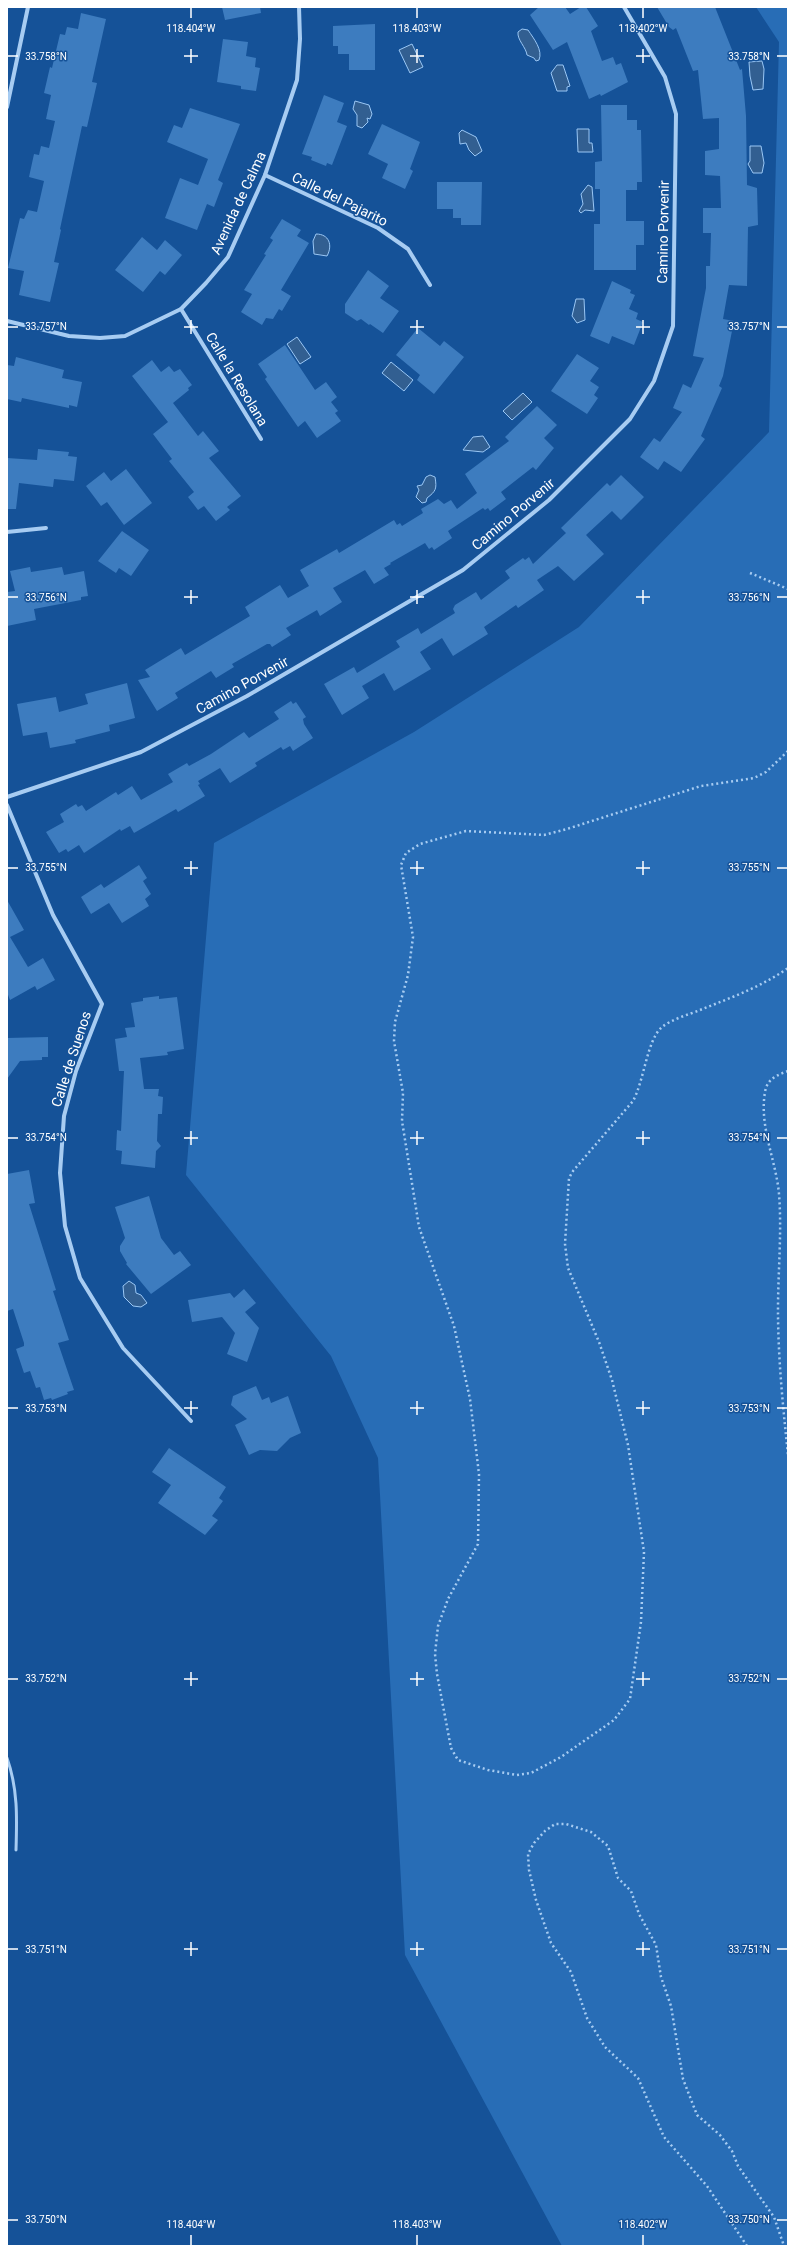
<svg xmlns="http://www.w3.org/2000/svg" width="795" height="2253" font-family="Roboto,sans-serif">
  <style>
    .green { fill: #286db6 }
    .water { fill: #325f91; stroke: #9ac7f5 }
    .building { fill: #3d7cbf }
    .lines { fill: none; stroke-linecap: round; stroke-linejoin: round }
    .path { stroke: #a7ccf2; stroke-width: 2.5; stroke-dasharray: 2 3; stroke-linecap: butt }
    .lane { stroke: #a7ccf2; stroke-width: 3 }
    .street { stroke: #a7ccf2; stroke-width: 4 }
    .ticks { fill: none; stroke: #fff; stroke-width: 1.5 }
    .labels { text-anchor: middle; stroke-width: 3; stroke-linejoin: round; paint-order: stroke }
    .street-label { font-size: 14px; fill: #fff; stroke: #155298 }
    .ticks-label { font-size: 10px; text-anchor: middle; fill: #fff; stroke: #155298; stroke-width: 3; stroke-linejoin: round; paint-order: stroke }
  </style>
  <rect width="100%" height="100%" fill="#155298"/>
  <polygon class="green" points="756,7 788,7 788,2246 562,2246 405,1955 378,1458 331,1356 186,1175 214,843 414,732 579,627 769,432 779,42"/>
  <g class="water">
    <path d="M522,29l6,1c6,9 15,20 11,30l-3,1 -2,-3 -7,-3c-1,-8 -10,-15 -9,-23z"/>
    <polygon points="412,44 423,67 410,73 399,50"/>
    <polygon points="762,61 764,69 763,89 753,90 750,76 749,62"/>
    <polygon points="557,65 563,65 570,86 567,87 567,91 557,91 551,73"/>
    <polygon points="355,101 369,105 372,114 370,119 367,118 368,122 362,128 357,126 357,115 353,109"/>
    <polygon points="577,129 589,129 589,143 592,143 593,152 578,152"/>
    <polygon points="462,130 476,137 482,151 475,156 469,150 466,143 460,144 459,133"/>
    <polygon points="750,146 761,146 764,163 762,173 753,173 748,164 750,161"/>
    <polygon points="588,185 592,187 594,211 585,210 581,213 579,211 583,204 581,194"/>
    <path d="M316,234c13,0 17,11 11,22l-13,-2 -1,-13z"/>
    <polygon points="576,299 584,299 585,320 577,323 572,316"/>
    <polygon points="297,337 311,357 300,364 287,344"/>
    <polygon points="391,362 413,380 404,391 382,373"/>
    <polygon points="523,393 532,402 512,420 503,411"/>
    <polygon points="483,436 490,447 483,452 463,450 473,437"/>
    <path d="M430,475l5,2c2,12 1,14 -8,21l-1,4 -4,1 -6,-6 3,-7 -2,-4 5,-1 4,-8z"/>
    <polygon points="129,1281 135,1285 136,1293 141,1295 147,1303 141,1307 133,1306 124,1297 123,1286"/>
  </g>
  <g class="building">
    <polygon points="222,7 260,7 261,13 225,20"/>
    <polygon points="539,7 565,7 570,14 581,7 586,7 598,26 591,31 602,61 613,57 616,65 621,63 628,82 601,96 600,94 589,99 567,42 553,50 530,15"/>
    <polygon points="657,7 715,7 740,70 742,69 746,116 747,185 757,188 758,225 748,227 747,286 729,285 723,319 734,321 723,376 719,386 722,388 701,436 705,439 681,472 664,461 658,470 640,457 654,438 660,442 682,412 673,408 683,384 691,388 704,358 693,356 706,288 706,266 710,266 711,233 703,233 703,208 721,208 720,176 705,175 705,151 719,149 719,118 703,119 698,70 693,71 676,28 673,30 669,27"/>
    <polygon points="81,13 106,19 92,82 97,83 87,127 82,126 60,229 61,230 54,262 59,263 50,302 19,295 24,271 8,268 20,218 24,219 28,210 37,212 44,181 29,177 34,154 39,155 41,146 49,148 55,121 46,119 51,95 44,93 50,67 52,68 60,34 65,35 67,27 78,29"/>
    <polygon points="375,24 375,70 349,70 349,54 338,54 338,46 333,46 333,26"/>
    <polygon points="223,39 248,42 246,56 256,58 255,67 260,68 256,91 241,89 241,86 217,82"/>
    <polygon points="324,95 344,103 337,122 347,126 332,165 327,163 326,166 311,160 312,157 302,154"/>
    <polygon points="601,105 627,105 627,120 637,120 637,130 641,130 642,182 637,182 637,190 626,190 626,221 644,221 644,245 636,245 636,270 594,270 594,224 600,224 600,189 595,189 595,162 602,161"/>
    <polygon points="190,108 240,124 218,180 223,183 214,207 207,204 197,230 165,218 180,178 198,185 208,159 167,142 174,125 182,128"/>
    <polygon points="382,124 420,142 410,169 413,171 405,189 382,178 388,164 368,154"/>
    <polygon points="437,182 482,182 481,225 461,225 461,218 453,218 453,209 437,209"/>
    <polygon points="282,219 301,230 297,236 309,243 281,290 291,296 282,311 279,309 273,319 266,318 262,325 241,312 252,294 244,290 266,255 264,254 273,240 270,238"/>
    <polygon points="142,237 157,250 165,240 182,255 165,275 160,271 143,292 115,270"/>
    <polygon points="368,270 389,286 380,298 399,311 383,333 370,324 369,325 361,319 357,321 345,313 345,304"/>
    <polygon points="612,281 631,290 630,293 635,295 629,309 638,313 636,319 643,322 634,345 612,336 609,344 590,336"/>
    <polygon points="418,328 440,346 444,341 464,357 434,394 417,380 420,375 396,355"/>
    <polygon points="285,345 315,390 326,382 337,397 331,402 338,411 335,413 341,421 317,438 305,421 298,427 265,379 267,377 258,364"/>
    <polygon points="577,354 599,368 590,381 599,387 594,395 598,398 587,414 551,391"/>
    <polygon points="16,357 64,370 62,378 82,382 77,407 69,405 69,408 22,398 21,402 7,399 7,365 14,366"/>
    <polygon points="152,360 161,372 169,366 174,372 180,369 192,385 188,388 189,390 173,403 198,436 203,431 219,451 209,458 241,496 227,507 230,510 216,521 204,506 198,510 188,497 194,492 169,461 172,459 153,434 168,422 132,376"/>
    <polygon points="537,406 557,425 544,438 554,448 536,470 533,467 501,492 506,499 490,511 488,508 485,510 483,508 448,531 452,538 434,550 432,547 429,549 425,543 390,563 391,564 384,568 389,575 374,584 365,570 333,588 342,602 320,616 317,610 286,628 291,635 272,647 270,644 267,644 232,664 234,667 216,678 211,671 175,693 178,698 157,711 138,680 150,677 145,670 181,648 185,655 250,616 245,607 280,585 288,598 309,586 300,570 337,549 339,553 394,520 397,525 400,523 402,526 423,513 421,509 438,499 444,504 451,500 457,509 477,493 465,474 509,441 505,437"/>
    <polygon points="38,449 69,452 68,456 77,457 74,481 54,479 53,487 19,483 16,509 7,509 7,458 37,460"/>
    <polygon points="126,469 152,503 124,525 107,502 101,506 86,486 104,472 111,481"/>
    <polygon points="621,475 644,497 621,520 612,511 586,535 604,554 574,581 558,566 537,580 544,590 518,608 516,605 484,627 488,634 453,656 442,638 420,652 431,669 394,691 384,673 362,686 369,698 342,715 324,684 354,667 357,673 400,647 396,641 418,628 421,634 455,613 453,609 455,605 476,592 481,600 510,578 505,571 523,558 525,560 529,557 533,564 566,533 561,528 607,483 610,486"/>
    <polygon points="122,531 149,550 131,576 119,568 116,573 98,561"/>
    <polygon points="30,567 31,572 62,567 64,575 84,571 88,596 81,597 81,600 34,609 36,620 7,626 7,592 15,591 10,571"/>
    <polygon points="127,683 135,718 109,725 110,731 75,740 76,743 50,748 47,732 23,736 17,704 56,697 59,712 88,704 85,694"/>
    <polygon points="291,701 293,704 296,702 306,717 303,719 304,724 313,738 293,751 290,746 283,750 281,747 255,763 257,766 230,783 220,768 198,781 200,784 198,785 205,796 178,812 176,809 134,833 130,826 121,831 120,829 84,853 79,845 68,852 66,849 59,853 46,832 64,822 60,814 76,804 78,807 82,805 86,811 116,792 118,795 132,786 141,800 173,782 168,774 187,763 189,766 211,754 244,732 249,738 279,719 274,712"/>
    <polygon points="139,865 147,878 143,881 151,894 145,899 149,906 122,923 109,903 91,914 81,897 101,884 104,888"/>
    <polygon points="7,900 24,930 10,937 28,967 43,958 55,980 37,990 35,986 10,1000 7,992"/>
    <polygon points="159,996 159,999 177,997 184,1049 167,1052 168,1055 140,1058 144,1089 159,1089 158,1096 163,1097 162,1114 158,1114 157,1141 161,1146 156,1151 155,1168 121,1164 122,1151 116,1150 117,1130 121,1131 124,1071 119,1071 115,1039 127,1037 125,1028 135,1027 131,1003 143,1001 143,998"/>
    <polygon points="48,1037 48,1057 42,1057 42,1060 20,1061 7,1079 7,1038"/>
    <polygon points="29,1170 35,1203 29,1204 56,1290 53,1291 69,1340 58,1343 74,1390 67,1392 68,1394 52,1400 51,1398 44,1400 40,1387 36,1388 30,1371 24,1373 16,1349 24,1346 24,1343 13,1309 7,1311 7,1174"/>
    <polygon points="149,1196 161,1238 174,1255 180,1251 191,1265 151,1294 126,1264 127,1263 120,1251 120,1246 125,1238 115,1207"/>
    <polygon points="244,1289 256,1303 245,1312 259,1328 247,1362 227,1354 235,1333 222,1317 192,1322 188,1300 230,1293 234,1298"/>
    <polygon points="256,1386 262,1400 269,1397 271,1403 288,1396 301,1433 290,1438 277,1451 260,1450 249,1455 235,1425 247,1419 231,1405 233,1396"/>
    <polygon points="169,1448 226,1487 219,1498 223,1501 212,1516 218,1520 205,1535 158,1503 171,1485 152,1472"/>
  </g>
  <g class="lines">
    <g class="path">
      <polyline points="750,573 788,589"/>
      <path d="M788,751l-22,21 -12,6 -53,8 -134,43 -23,6 -78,-4 -46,13 -14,9 -5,12 12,72 -5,38 -13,47 -1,19 9,52 -1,28 17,106 35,99 16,73 9,75 -1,70 -30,55 -10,27 -3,28 2,20 14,74 7,12 30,10 29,5 14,-2 30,-16 53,-37 16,-21 11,-77 3,-70 -16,-107 -16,-65 -13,-38 -31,-74 -3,-24 4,-66 4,-7 60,-70c11,-20 14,-60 28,-73 10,-9 27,-13 39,-18 30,-12 61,-23 88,-42"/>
      <path d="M788,1071c-11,4 -21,8 -23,21 -6,35 11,68 14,102 3,38 -1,77 -1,116 0,48 5,97 10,145"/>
      <polyline points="747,2246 707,2186 664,2137 638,2078 605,2047 587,2018 571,1972 551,1943 536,1900 529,1870 528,1854 534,1843 545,1831 555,1824 566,1824 591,1832 608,1846 618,1878 631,1891 639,1914 656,1945 661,1977 671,2006 683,2079 697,2115 720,2135 732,2151 738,2166 774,2217 784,2246"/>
    </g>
    <path class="lane" d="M7,1758c11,31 10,60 9,92"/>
    <g class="street">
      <polyline points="7,107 28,7"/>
      <polyline points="265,175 378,228 408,249 430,285"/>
      <polyline points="181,309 261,439"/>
      <polyline points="7,321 69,336 100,338 125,336 181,309 206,283 228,257 265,175 297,80 300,39 299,7"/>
      <polyline points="7,532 46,528"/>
      <polyline points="7,797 141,752 247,696 463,570 549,500 630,419 654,381 673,326 676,114 665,77 624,7"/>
      <polyline points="7,805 53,915 102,1004 76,1071 64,1116 60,1173 65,1226 80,1278 123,1348 191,1421"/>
    </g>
  </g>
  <path class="ticks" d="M191,8v10M417,8v10M643,8v10M191,49v14M417,49v14M643,49v14M8,56h10M184,56h14M410,56h14M636,56h14M777,56h10M191,320v14M417,320v14M643,320v14M8,327h10M184,327h14M410,327h14M636,327h14M777,327h10M191,590v14M417,590v14M643,590v14M8,597h10M184,597h14M410,597h14M636,597h14M777,597h10M191,861v14M417,861v14M643,861v14M8,868h10M184,868h14M410,868h14M636,868h14M777,868h10M191,1131v14M417,1131v14M643,1131v14M8,1138h10M184,1138h14M410,1138h14M636,1138h14M777,1138h10M191,1401v14M417,1401v14M643,1401v14M8,1408h10M184,1408h14M410,1408h14M636,1408h14M777,1408h10M191,1672v14M417,1672v14M643,1672v14M8,1679h10M184,1679h14M410,1679h14M636,1679h14M777,1679h10M191,1942v14M417,1942v14M643,1942v14M8,1949h10M184,1949h14M410,1949h14M636,1949h14M777,1949h10M8,2220h10M777,2220h10M191,2235v10M417,2235v10M643,2235v10"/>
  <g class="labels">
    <g class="street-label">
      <text transform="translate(340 199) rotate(26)" y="5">Calle del Pajarito</text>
      <text transform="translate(238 203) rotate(-65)" y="5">Avenida de Calma</text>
      <text transform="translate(663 232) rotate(-89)" y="5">Camino Porvenir</text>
      <text transform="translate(237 379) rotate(59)" y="5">Calle la Resolana</text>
      <text transform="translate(513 514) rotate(-40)" y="5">Camino Porvenir</text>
      <text transform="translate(242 685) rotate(-29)" y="5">Camino Porvenir</text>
      <text transform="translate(71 1059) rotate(-72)" y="5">Calle de Suenos</text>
    </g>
  </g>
  <g class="ticks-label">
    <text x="191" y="32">118.404°W</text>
    <text x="417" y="32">118.403°W</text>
    <text x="643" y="32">118.402°W</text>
    <text x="46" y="60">33.758°N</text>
    <text x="749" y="60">33.758°N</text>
    <text x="46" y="330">33.757°N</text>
    <text x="749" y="330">33.757°N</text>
    <text x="46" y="601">33.756°N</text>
    <text x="749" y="601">33.756°N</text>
    <text x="46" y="871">33.755°N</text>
    <text x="749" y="871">33.755°N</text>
    <text x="46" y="1141">33.754°N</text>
    <text x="749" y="1141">33.754°N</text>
    <text x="46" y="1412">33.753°N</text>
    <text x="749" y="1412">33.753°N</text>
    <text x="46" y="1682">33.752°N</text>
    <text x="749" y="1682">33.752°N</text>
    <text x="46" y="1953">33.751°N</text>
    <text x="749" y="1953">33.751°N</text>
    <text x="46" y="2223">33.750°N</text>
    <text x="749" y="2223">33.750°N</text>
    <text x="191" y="2228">118.404°W</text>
    <text x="417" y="2228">118.403°W</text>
    <text x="643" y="2228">118.402°W</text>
  </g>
  <rect width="795" height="2253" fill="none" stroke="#ffffff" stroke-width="16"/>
</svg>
